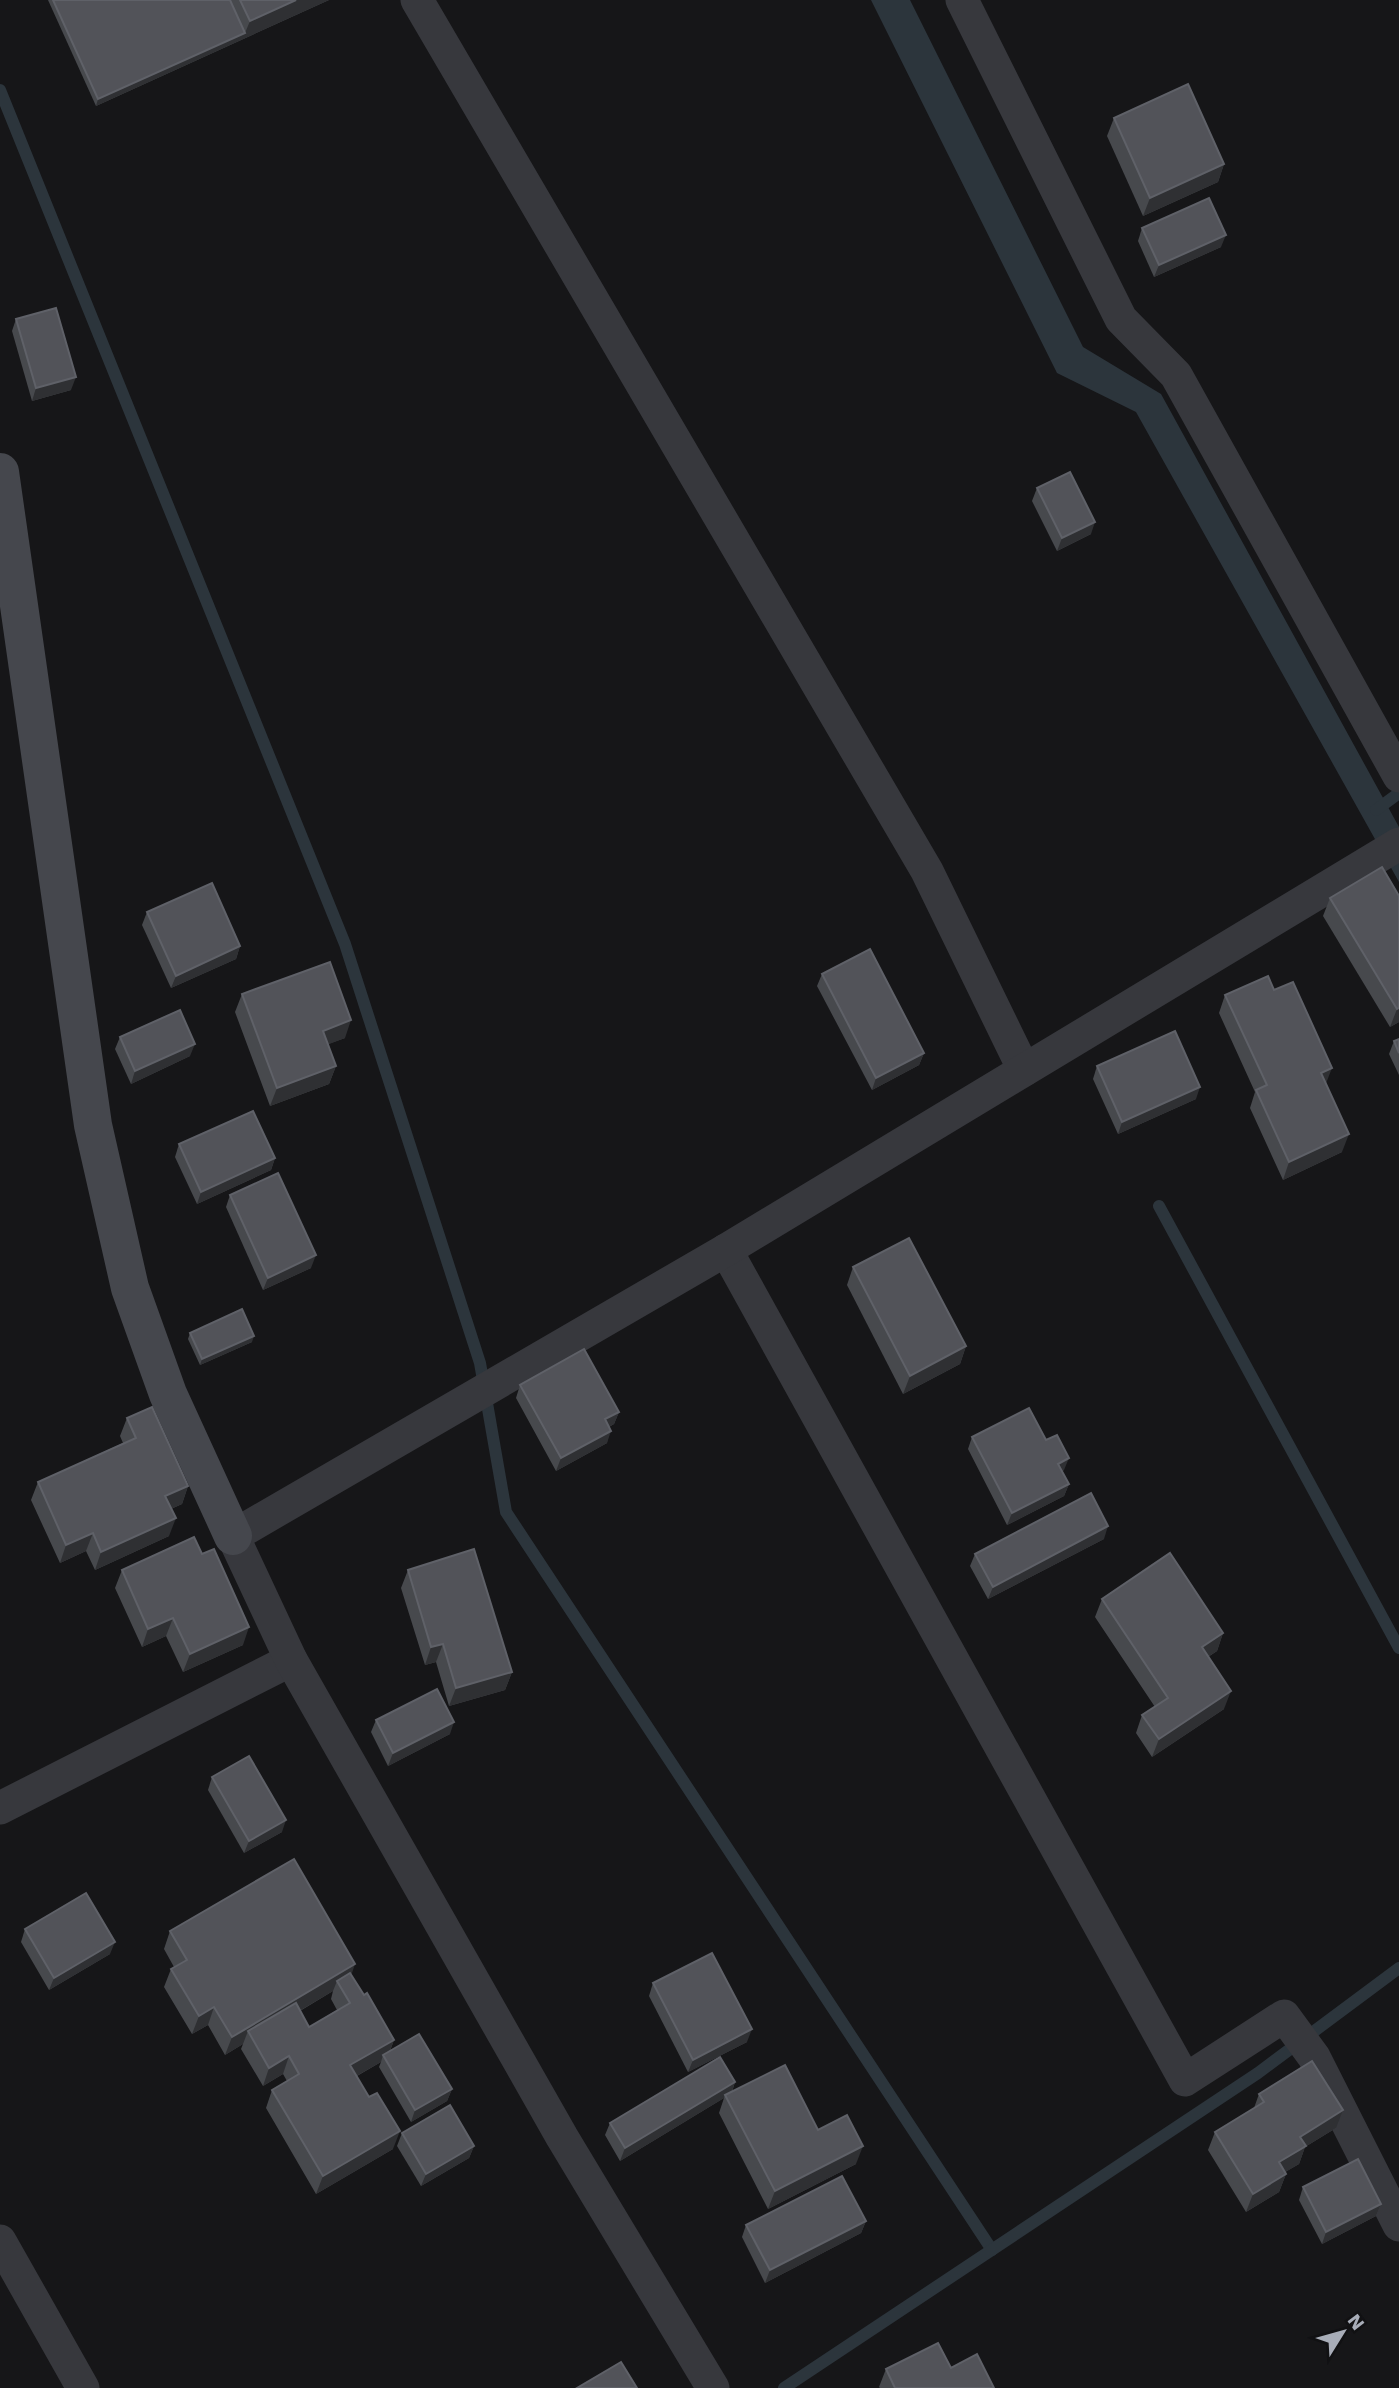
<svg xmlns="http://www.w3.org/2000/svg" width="1399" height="2388" font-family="'Work Sans',sans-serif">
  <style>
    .water { fill: #2c353c }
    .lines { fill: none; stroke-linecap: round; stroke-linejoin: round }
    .stream { stroke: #2c353c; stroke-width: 12 }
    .street { stroke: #37383d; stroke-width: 33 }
    .secondary { stroke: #45474d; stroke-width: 38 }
    .wall { fill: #47494d; fill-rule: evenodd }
    .shaded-wall { fill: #2f3033 }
    .building { fill: #525359; stroke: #5f6168; stroke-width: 2 }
  </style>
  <rect width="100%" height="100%" fill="#161618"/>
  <polygon class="water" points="871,0 910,0 1083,347 1161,394 1399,827 1399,882 1136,412 1057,373"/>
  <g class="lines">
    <g class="stream">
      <polyline points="0,90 345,944 480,1363 506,1512 992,2250"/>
      <polyline points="1376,810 1399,793"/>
      <polyline points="1159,1206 1399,1648"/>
      <polyline points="784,2388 1258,2073 1399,1968"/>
    </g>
    <g class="street">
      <polyline points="417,0 927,871 1024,1070"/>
      <polyline points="962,0 1121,319 1176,375 1399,776"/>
      <polyline points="726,1250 1185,2080 1284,2016 1314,2057 1399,2225"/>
      <polyline points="0,1808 291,1660"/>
      <polyline points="0,2241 83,2388"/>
      <polyline points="713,2388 562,2137 291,1660 233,1536 726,1250 1399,844"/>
    </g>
    <polyline class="secondary" points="0,472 93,1125 130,1288 168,1394 233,1536"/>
  </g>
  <g class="wall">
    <polygon points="48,0 329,0 96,106"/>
    <polygon points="1114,118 1224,164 1218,182 1143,216 1107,136"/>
    <polygon points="1142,228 1221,247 1154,277 1138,241"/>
    <polygon points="16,319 71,390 32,401 12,331"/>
    <polygon points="1037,488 1091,534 1057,551 1032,501"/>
    <polygon points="1399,896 1399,1022 1390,1027 1323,916 1330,898"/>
    <polygon points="147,912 240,946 236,959 171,988 142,925"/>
    <polygon points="822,974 924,1053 919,1065 872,1090 817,986"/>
    <polygon points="1274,990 1342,1152 1283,1180 1250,1108 1255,1092 1219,1013 1225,995"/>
    <polygon points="242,994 345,1038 328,1044 336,1066 329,1084 270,1106 235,1012"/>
    <polygon points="120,1037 190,1056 131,1084 115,1049"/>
    <polygon points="1399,1039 1399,1075 1389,1054 1394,1041"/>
    <polygon points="1097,1066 1196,1099 1118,1134 1093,1079"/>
    <polygon points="179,1144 275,1158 271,1170 197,1204 175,1157"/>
    <polygon points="230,1195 311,1268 263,1290 226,1207"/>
    <polygon points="853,1267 966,1346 960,1364 903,1394 847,1285"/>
    <polygon points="190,1333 252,1342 200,1365 188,1339"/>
    <polygon points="520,1385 619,1412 614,1424 609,1427 607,1443 556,1471 516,1398"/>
    <polygon points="127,1418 188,1486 182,1504 171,1509 169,1536 95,1570 86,1551 60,1563 31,1500 38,1482 123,1443 120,1436"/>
    <polygon points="972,1437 1064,1470 1062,1471 1069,1484 1064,1496 1007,1525 968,1449"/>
    <polygon points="1104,1539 988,1599 970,1566 975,1554"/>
    <polygon points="122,1570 243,1645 183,1672 166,1636 142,1647 115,1588"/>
    <polygon points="408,1570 512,1672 505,1690 449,1706 436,1662 425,1665 401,1588"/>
    <polygon points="1102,1599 1223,1633 1217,1651 1208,1657 1224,1709 1152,1757 1136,1733 1142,1715 1155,1707 1095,1617"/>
    <polygon points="376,1720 450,1734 388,1766 371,1732"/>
    <polygon points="212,1777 282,1832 244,1853 208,1790"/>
    <polygon points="25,1929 110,1954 49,1990 21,1942"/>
    <path d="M170,1931l181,44 43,65 -4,11 62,38 -5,12 -36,21 -32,-55 2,-5 -24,14 36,73 -77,45 -50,-86 6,-18 15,-9 -4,-7 -20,12 -22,-37 2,-5 -18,11 -17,-30 -16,9 -28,-47 7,-18 3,-2 -10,-18zM333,1991l-2,8 6,11 -28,17 -9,-16z"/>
    <polygon points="653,1983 747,2042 688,2072 649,1996"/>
    <polygon points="735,2082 732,2092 818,2130 856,2164 768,2209 719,2113 724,2098 620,2161 605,2135 610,2123"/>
    <polygon points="1259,2094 1336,2128 1305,2147 1299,2164 1285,2172 1286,2174 1279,2192 1246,2212 1208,2150 1215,2132 1254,2108"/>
    <polygon points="402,2133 474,2146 469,2158 421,2186 397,2146"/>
    <polygon points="1303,2187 1381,2204 1376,2216 1322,2244 1299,2200"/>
    <polygon points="866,2221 861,2233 765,2283 742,2237 746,2225"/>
    <polygon points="951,2368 994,2388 880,2388 879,2387 886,2369"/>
  </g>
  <g class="shaded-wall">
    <polygon points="296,0 329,0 96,106 98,99 245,33 250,21"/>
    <polygon points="1224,164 1218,182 1143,216 1150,198"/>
    <polygon points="1226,235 1221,247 1154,277 1159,265"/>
    <polygon points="76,377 71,390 32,401 36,388"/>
    <polygon points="1095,522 1091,534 1057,551 1062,538"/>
    <polygon points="240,946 236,959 171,988 176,976"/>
    <polygon points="1399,1008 1399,1022 1390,1027 1397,1009"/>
    <polygon points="351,1020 345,1038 316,1049 323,1031"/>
    <polygon points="195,1044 190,1056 131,1084 135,1071"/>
    <polygon points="924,1053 919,1065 872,1090 876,1078"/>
    <polygon points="336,1066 329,1084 270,1106 277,1088"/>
    <polygon points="1332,1068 1325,1086 1321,1073"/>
    <polygon points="1200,1087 1196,1099 1118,1134 1122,1122"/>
    <polygon points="1349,1134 1342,1152 1283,1180 1289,1162"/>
    <polygon points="275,1158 271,1170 197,1204 201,1192"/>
    <polygon points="316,1255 311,1268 263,1290 268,1278"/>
    <polygon points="254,1336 252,1342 200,1365 202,1359"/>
    <polygon points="966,1346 960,1364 903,1394 910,1376"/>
    <polygon points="619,1412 614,1424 600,1432 605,1419"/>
    <polygon points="611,1431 607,1443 556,1471 561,1458"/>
    <polygon points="1069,1458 1064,1470 1054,1476 1058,1464"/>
    <polygon points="1069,1484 1064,1496 1007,1525 1012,1513"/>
    <polygon points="188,1486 182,1504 159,1514 165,1496"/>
    <polygon points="176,1518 169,1536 95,1570 101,1552"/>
    <polygon points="1108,1526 1104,1539 988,1599 993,1587"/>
    <polygon points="93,1533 86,1551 60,1563 66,1545"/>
    <polygon points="173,1618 166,1636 142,1647 148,1629"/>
    <polygon points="249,1627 243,1645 183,1672 190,1654"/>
    <polygon points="1223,1633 1217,1651 1195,1665 1202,1647"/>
    <polygon points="443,1644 436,1662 425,1665 431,1647"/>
    <polygon points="512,1672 505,1690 449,1706 456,1688"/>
    <polygon points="1231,1691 1224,1709 1152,1757 1159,1739"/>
    <polygon points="454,1722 450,1734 388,1766 393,1753"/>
    <polygon points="286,1820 282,1832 244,1853 249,1841"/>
    <polygon points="115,1942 110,1954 49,1990 54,1978"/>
    <polygon points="355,1964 349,1982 337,1981 333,1991 252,2039 248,2031 243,2044 225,2055 232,2037"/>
    <polygon points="214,2007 208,2025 192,2034 199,2016"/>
    <polygon points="752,2029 747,2042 688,2072 693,2060"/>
    <polygon points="394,2040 387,2058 383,2055 381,2062 344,2083 350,2065"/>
    <polygon points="289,2056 283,2074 263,2086 269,2068"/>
    <polygon points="735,2082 731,2094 725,2095 724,2098 620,2161 625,2148"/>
    <polygon points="452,2089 447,2101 411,2122 415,2110"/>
    <polygon points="1343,2110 1336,2128 1305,2147 1299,2164 1272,2180 1279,2162 1300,2137"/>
    <polygon points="400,2131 393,2149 316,2194 323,2176"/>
    <polygon points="474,2146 469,2158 421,2186 426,2174"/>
    <polygon points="863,2146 856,2164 768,2209 775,2191"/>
    <polygon points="1286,2174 1279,2192 1246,2212 1253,2194"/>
    <polygon points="1381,2204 1376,2216 1322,2244 1326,2232"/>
    <polygon points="866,2221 861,2233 765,2283 770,2270"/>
  </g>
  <g class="building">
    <polygon points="53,0 230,0 245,33 98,99"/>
    <polygon points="240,0 296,0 250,21"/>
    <polygon points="1188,84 1224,164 1150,198 1114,118"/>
    <polygon points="1209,198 1226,235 1159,265 1142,228"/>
    <polygon points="56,308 76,377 36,388 16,319"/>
    <polygon points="1070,472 1095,522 1062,538 1037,488"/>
    <polygon points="1382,867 1399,896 1399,1008 1397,1009 1330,898"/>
    <polygon points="212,883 240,946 176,976 147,912"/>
    <polygon points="870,949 924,1053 876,1078 822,974"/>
    <polygon points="330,962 351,1020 323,1031 336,1066 277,1088 242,994"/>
    <polygon points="1268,976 1274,990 1293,982 1332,1068 1321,1073 1349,1134 1289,1162 1256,1090 1267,1085 1225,995"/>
    <polygon points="180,1010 195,1044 135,1071 120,1037"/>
    <polygon points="1175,1031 1200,1087 1122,1122 1097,1066"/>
    <polygon points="1399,1039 1399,1053 1394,1041"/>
    <polygon points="253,1111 275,1158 201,1192 179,1144"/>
    <polygon points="278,1173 316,1255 268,1278 230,1195"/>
    <polygon points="909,1238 966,1346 910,1376 853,1267"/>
    <polygon points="242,1309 254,1336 202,1359 190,1333"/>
    <polygon points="584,1349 619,1412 605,1419 611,1431 561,1458 520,1385"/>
    <polygon points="152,1407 188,1486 165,1496 176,1518 101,1552 93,1533 66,1545 38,1482 136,1438 127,1418"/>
    <polygon points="1029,1408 1046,1440 1057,1435 1069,1458 1058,1464 1069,1484 1012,1513 972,1437"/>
    <polygon points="1091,1493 1108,1526 993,1587 975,1554"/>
    <polygon points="194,1537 202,1554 214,1549 249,1627 190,1654 173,1618 148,1629 122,1570"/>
    <polygon points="474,1549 512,1672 456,1688 443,1644 431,1647 408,1570"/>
    <polygon points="1170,1553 1223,1633 1202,1647 1231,1691 1159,1739 1142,1715 1168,1698 1102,1599"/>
    <polygon points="437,1689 454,1722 393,1753 376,1720"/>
    <polygon points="249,1756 286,1820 249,1841 212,1777"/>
    <polygon points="294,1859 355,1964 232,2037 214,2007 199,2016 171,1969 187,1960 170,1931"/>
    <polygon points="86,1893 115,1942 54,1978 25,1929"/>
    <polygon points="712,1953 752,2029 693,2060 653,1983"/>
    <polygon points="350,1973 364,1995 367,1993 394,2040 350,2065 369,2097 377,2093 400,2131 323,2176 272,2090 299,2074 289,2056 269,2068 248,2031 296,2003 309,2027 350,2003 337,1981"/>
    <polygon points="419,2034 452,2089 415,2110 383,2055"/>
    <polygon points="720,2057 735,2082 625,2148 610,2123"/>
    <polygon points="1312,2061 1343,2110 1300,2137 1306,2146 1279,2162 1286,2174 1253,2194 1215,2132 1264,2102 1259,2094"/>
    <polygon points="785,2065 818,2130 847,2115 863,2146 775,2191 725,2095"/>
    <polygon points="450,2105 474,2146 426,2174 402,2133"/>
    <polygon points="1358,2159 1381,2204 1326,2232 1303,2187"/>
    <polygon points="842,2176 866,2221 770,2270 746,2225"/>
    <polygon points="938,2343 951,2368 977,2354 994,2388 895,2388 886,2369"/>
    <polygon points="621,2362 637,2388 577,2388"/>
  </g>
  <g transform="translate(1343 2332) rotate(53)" stroke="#111113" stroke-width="5" paint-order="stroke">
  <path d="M0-5L12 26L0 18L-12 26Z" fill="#a8adb8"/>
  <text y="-10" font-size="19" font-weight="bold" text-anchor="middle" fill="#a8adb8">N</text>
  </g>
</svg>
